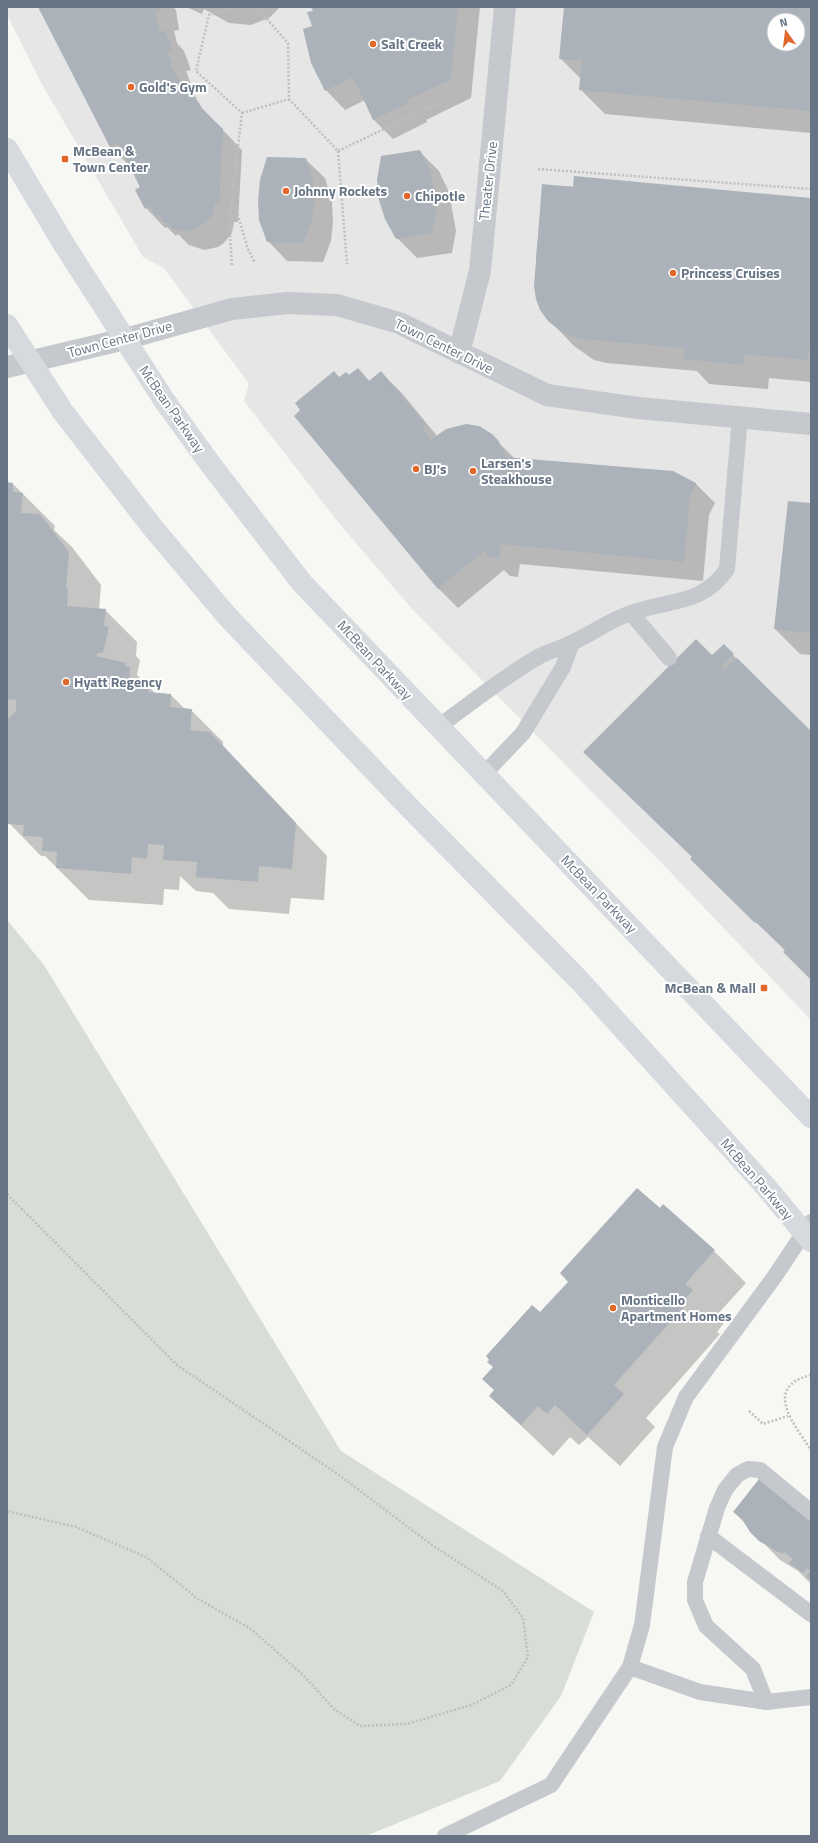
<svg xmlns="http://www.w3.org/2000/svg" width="818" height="1843" font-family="'Titillium Web',sans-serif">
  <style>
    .built { fill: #e5e6e5; fill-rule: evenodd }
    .green { fill: #d8ded5 }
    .shadow { fill: #0003; fill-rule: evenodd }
    .building { fill: #abb2b9; fill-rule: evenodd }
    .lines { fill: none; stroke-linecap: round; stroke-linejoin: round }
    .path { stroke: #bdbfc1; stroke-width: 2.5; stroke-dasharray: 2 2; stroke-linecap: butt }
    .lane { stroke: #c5c8cc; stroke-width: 16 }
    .street { stroke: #c5c8cc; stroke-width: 22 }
    .secondary { stroke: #d6dadf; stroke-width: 22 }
    .poi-dot { fill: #e1672a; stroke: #fff; stroke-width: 1.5 }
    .labels { text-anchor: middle; stroke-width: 4; stroke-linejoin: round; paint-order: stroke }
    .poi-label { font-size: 14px; font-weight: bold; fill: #667485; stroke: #fff; text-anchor: start }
    .street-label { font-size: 14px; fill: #667485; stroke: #fff }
  </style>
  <rect width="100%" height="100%" fill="#f7f7f4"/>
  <path class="built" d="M7,7h804v1013l-154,-162 -244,-248 -75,-88 -94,-121 5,-17 -85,-116 -21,-11 -100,-171 -36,-71zM774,20h24v24h-24z"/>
  <polygon class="green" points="7,920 44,965 341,1451 594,1612 561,1696 500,1781 366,1836 7,1836"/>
  <g class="shadow">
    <polygon points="39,7 173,7 176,10 179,30 174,31 177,43 184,51 191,70 186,71 191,84 189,86 202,108 242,150 238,222 234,222 232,233 224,243 218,247 204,250 189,245 178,234 176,236 167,227 165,228 146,208 141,188 130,166 110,147"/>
    <polygon points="186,7 280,7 269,18 251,25 229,23 204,9 202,14"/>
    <polygon points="312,7 480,7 471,98 426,120 427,122 393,139 373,119 365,100 345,110 326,90 313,27 314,11"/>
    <path d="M565,7h246v126l-206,-19 -25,-25 1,-10 -21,-21zM774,20h24v24h-24z"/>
    <polygon points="419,151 439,171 449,192 456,231 452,253 417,258 397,238"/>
    <polygon points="305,159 325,178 332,202 333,222 331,241 323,262 287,261 268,241"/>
    <polygon points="543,185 811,199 811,382 769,378 768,389 709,384 697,371 607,363 594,360 574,346 549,320 536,258"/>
    <polygon points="358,369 370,382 381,373 401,392 438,437 491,435 515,459 695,483 715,503 709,515 703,581 520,564 518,577 510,576 504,570 458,608 439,589 295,416 340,378 349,376"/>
    <polygon points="7,483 13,484 55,526 54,530 72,547 101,585 99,610 105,610 137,642 136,656 140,660 137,675 156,694 171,695 185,709 191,710 223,742 223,746 327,856 324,900 291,898 289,914 229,909 213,893 196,891 180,876 179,890 164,889 163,905 89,900 45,856 41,856 9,823 9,815 7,813"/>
    <polygon points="811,504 811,655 800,654 775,629"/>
    <polygon points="724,646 811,733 811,979 786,951 716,884 693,858 712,657"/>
    <polygon points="660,1209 714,1251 746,1283 717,1315 724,1323 717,1332 720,1334 646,1418 655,1427 620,1466 588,1437 579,1445 570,1437 553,1456 490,1396 495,1391 541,1313"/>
    <polygon points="734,1512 811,1522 811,1584 798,1571 780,1560"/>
  </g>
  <g class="building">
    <polygon points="38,7 159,7 160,11 155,11 159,30 160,32 165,30 172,50 167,52 172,64 170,66 190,98 192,96 203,110 223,129 219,203 215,203 213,214 204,224 190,230 184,231 175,229 164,222 159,215 155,216 150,206 145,209 135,190 140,187 118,143 110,147"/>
    <polygon points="311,7 458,7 451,79 407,100 409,103 373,120 353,77 325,91 311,63 303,29 312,26 307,12 313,11"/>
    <path d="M564,7h247v104l-232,-21 3,-30 -23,-1zM774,20h24v24h-24z"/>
    <polygon points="420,150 430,171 435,191 436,210 432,233 396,239 385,219 379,200 377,180 381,156"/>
    <polygon points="267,157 306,158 313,181 314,202 312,221 303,243 267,242 259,220 258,201 260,180"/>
    <polygon points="574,176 811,198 811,347 809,347 808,360 744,354 743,365 684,359 685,348 582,339 568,335 558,329 548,321 540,310 536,299 534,286 542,184 573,187"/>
    <polygon points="358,368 369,381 381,371 426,425 422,428 431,440 446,429 466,424 479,426 492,434 498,440 506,457 673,471 696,483 690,495 684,562 500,544 499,558 489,557 484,551 438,589 294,416 300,410 295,403 334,371 339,377 346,372 349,375"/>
    <polygon points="7,482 13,483 13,492 23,493 21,513 40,514 69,552 66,589 68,589 67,606 106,609 104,626 109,627 103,653 98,653 96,656 126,663 125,666 130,667 129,683 124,682 124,685 149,687 148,692 171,694 170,707 192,709 190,730 210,732 296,823 292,869 259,866 258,882 196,877 197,862 163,860 164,845 148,844 147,859 132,857 131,874 56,868 57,852 42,851 43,837 23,836 24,825 8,824 7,720 16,711 16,700 7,699"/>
    <polygon points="788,501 811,503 811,633 774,629"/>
    <polygon points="696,639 712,655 724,644 734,654 722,666 725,670 737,658 811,731 811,980 783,952 785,950 756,922 755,923 690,859 692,857 583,752"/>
    <polygon points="637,1188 660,1208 663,1204 715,1250 685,1284 693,1290 685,1299 688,1302 614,1385 624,1394 587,1435 555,1405 547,1414 538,1406 521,1425 489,1396 494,1390 482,1379 493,1367 487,1362 489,1360 486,1356 532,1305 540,1312 568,1282 560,1273"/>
    <polygon points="759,1479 811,1521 811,1581 806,1576 810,1571 807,1568 803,1573 789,1563 793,1559 784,1552 783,1554 776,1551 759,1541 750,1532 742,1519 733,1512"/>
  </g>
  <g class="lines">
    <g class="path">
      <polyline points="256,7 288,43 289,99 338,151 445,100"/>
      <polyline points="242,113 289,99"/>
      <polyline points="338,151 347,264"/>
      <polyline points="538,169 811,189"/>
      <polyline points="233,199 248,249 255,263"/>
      <polyline points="232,265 229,222 242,113 196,71 209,15 237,7"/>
      <polyline points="7,1194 177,1365 339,1475 432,1545 503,1591 523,1618 528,1657 511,1685 471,1705 407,1724 360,1726 334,1709 304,1676 251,1629 198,1599 146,1557 76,1527 7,1511"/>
      <path d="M811,1375c-49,12 -17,49 0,75"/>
      <polyline points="749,1411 763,1424 788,1416"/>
    </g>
    <g class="lane">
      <polyline points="631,613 669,658"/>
      <path d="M438,727c33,-24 64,-49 100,-70 10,-6 23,-8 33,-14 21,-9 38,-23 60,-30 38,-14 71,-7 96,-44l13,-152"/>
      <polyline points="484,774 523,733 563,667 572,643"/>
      <polyline points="708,1536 811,1614"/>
      <polyline points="630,1667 700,1692 766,1702 811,1697"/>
      <polyline points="766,1702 753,1669 706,1626 695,1600 695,1582 717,1508 725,1490 737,1475 748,1469 760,1470 811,1512"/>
      <polyline points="445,1836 551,1785 630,1667 642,1625 665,1447 686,1397 775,1276 811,1222"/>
    </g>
    <g class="street">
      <polyline points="459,353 480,271 505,7"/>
      <polyline points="7,367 125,339 232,309 287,303 337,305 399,323 547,395 638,408 811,424"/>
    </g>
    <g class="secondary">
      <polyline points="7,149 65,246 164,400 211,465 302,583 811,1117"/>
      <polyline points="7,325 63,412 153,528 227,616 405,803 580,981 766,1187 811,1241"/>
    </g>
  </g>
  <g class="poi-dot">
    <circle cx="373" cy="44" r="4"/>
    <circle cx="131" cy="87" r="4"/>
    <rect x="61" y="155" width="8" height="8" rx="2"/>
    <circle cx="286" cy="191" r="4"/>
    <circle cx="407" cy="196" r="4"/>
    <circle cx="673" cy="273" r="4"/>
    <circle cx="416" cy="469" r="4"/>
    <circle cx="473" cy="471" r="4"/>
    <circle cx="66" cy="682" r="4"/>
    <rect x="760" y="984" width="8" height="8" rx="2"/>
    <circle cx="613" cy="1308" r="4"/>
  </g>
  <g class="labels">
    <g class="poi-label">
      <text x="381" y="49">Salt Creek</text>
      <text x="139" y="92">Gold's Gym</text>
      <text x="73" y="156">McBean &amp;<tspan x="73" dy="16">Town Center</tspan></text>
      <text x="294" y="196">Johnny Rockets</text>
      <text x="415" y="201">Chipotle</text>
      <text x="681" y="278">Princess Cruises</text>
      <text x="481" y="468">Larsen's<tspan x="481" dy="16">Steakhouse</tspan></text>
      <text x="424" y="474">BJ's</text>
      <text x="74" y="687">Hyatt Regency</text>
      <text x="756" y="993" text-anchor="end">McBean &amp; Mall</text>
      <text x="621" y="1305">Monticello<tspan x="621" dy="16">Apartment Homes</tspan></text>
    </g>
    <g class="street-label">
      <text transform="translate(488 181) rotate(-84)" y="5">Theater Drive</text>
      <text transform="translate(120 339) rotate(-15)" y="5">Town Center Drive</text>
      <text transform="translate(444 346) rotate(26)" y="5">Town Center Drive</text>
      <text transform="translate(172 409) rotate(55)" y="5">McBean Parkway</text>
      <text transform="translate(375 660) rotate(47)" y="5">McBean Parkway</text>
      <text transform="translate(599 894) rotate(46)" y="5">McBean Parkway</text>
      <text transform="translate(757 1179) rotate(49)" y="5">McBean Parkway</text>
    </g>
  </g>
  <rect width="818" height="1843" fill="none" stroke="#667485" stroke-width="16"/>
  <g transform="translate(786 32) rotate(346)"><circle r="19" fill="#ffffff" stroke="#c2c7ce"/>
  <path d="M0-3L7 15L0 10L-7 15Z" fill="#e1672a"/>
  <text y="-6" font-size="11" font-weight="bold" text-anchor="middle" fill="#667485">N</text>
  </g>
</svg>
